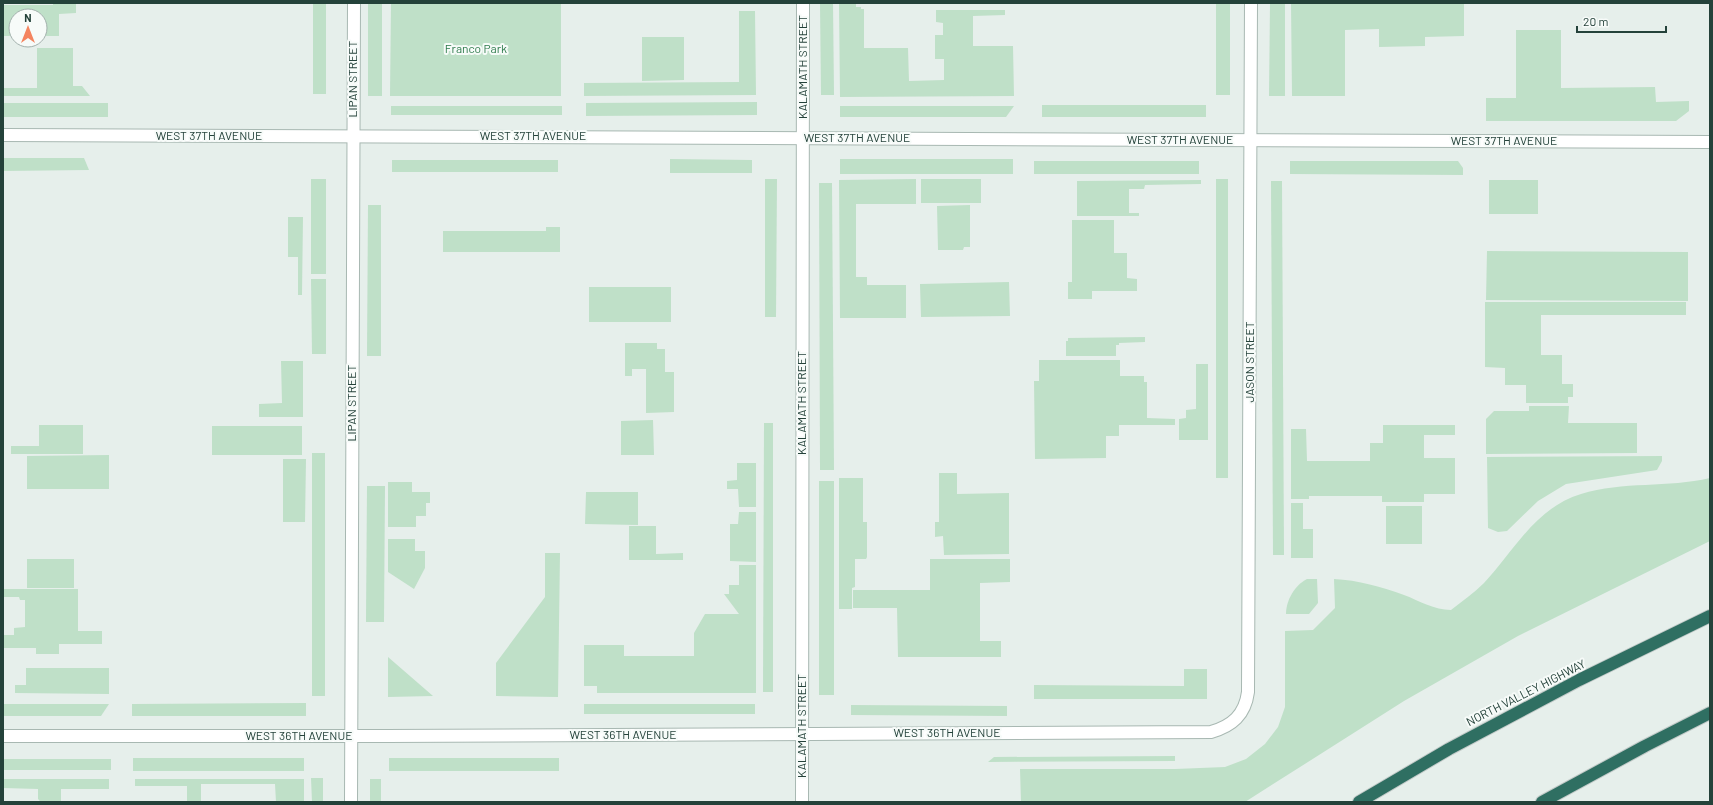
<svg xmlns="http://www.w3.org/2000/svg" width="1713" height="805" font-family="Barlow,sans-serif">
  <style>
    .green { fill: #bfe0c8 }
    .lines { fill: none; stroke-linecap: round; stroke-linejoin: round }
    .street-casing { stroke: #a8b8b2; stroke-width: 14 }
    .highway-casing { stroke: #c2cac8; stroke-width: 14 }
    .street { stroke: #fff; stroke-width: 12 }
    .highway { stroke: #2f6f62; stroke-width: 12 }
    .labels { text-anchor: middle; stroke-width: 4; stroke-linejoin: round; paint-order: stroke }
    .park-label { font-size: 12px; fill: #2d7a4b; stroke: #f7fbf9 }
    .street-label { font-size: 12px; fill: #24423a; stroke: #f7fbf9 }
  </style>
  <rect width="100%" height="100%" fill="#e6efeb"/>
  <g class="green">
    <polygon points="53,3 76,3 76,13 59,14 59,36 40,36 40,16 16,16 16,36 3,36 3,5 53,5"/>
    <rect x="313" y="3" width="13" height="91"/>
    <rect x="368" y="3" width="14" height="93"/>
    <polygon points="391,3 561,3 561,96 390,96"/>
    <polygon points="820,3 833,3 834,95 821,95"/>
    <polygon points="839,3 856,3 856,7 861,7 861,9 864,9 864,48 908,48 909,81 944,80 944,59 935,59 935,35 943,35 943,23 936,22 936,10 1005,10 1005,15 973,16 973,46 1013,46 1014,96 840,97"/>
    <rect x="1216" y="3" width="14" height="92"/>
    <polygon points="1270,3 1285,3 1285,96 1269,96"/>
    <polygon points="1291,3 1464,3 1464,36 1425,37 1425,46 1379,47 1379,29 1345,30 1345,96 1292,96"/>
    <polygon points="739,11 755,11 756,95 584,96 584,83 739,82"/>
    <polygon points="1516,30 1561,30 1561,88 1655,87 1656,102 1689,101 1689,111 1676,121 1486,121 1486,98 1516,98"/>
    <polygon points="642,37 684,37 684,80 642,81"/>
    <polygon points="37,48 73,48 73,86 82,86 90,96 3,96 3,88 37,88"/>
    <polygon points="757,102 757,115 586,116 586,103"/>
    <rect x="3" y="103" width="105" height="14"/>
    <rect x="1042" y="105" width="164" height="12"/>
    <rect x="391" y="106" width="171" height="9"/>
    <polygon points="840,106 1014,106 1006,117 840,117"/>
    <polygon points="3,158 84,158 89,170 3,171"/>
    <polygon points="670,159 752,160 752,173 670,173"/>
    <rect x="840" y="159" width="173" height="15"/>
    <rect x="392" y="160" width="166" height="12"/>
    <rect x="1034" y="161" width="165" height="13"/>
    <polygon points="1290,161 1458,161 1463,168 1463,175 1290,174"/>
    <rect x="311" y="179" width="15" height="95"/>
    <polygon points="765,179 777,179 776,317 765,317"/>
    <polygon points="916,179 916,204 856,204 856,277 867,277 867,285 906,285 906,318 840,318 839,180"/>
    <rect x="921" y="179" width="60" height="24"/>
    <rect x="1216" y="179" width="12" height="299"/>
    <polygon points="1201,180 1201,184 1145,185 1144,189 1129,189 1129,213 1139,213 1139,216 1077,216 1077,181"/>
    <rect x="1489" y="180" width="49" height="34"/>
    <polygon points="1271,181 1282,181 1284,555 1273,555"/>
    <polygon points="819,183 832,183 834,470 820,470"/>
    <polygon points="368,205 381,205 381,356 367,356"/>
    <polygon points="970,205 970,247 964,247 963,250 938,250 937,206"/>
    <polygon points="288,217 303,217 302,295 298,295 298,257 288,257"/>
    <polygon points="1072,220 1114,220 1114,253 1127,253 1127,278 1137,279 1137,291 1092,291 1092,299 1068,299 1068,282 1072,282"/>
    <polygon points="546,227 560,227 560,252 443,252 443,231 546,231"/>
    <polygon points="1487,251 1688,252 1688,301 1486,300"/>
    <polygon points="311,279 326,279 326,354 312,354"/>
    <polygon points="1009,282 1010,316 921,317 920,284"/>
    <rect x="589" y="287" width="82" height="35"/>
    <polygon points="1485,302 1686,302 1686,315 1541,315 1541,355 1562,355 1562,384 1573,384 1573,397 1568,397 1568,403 1526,403 1526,385 1505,385 1505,368 1485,367"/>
    <polygon points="1145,337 1145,342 1119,343 1119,345 1116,345 1116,356 1066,356 1066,341 1068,341 1068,338"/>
    <polygon points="625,343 657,343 657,349 665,349 665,372 674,372 674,412 646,413 646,369 632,369 632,376 625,376"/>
    <polygon points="1039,360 1120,360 1120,376 1144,376 1144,382 1147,382 1147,418 1175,419 1175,425 1119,425 1119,436 1106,436 1106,458 1035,459 1034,381 1039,381"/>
    <polygon points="281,361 303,361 303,417 259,417 259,404 282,403"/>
    <polygon points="1196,364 1208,364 1208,440 1179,440 1179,419 1186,418 1186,410 1196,409"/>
    <polygon points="1529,406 1569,406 1568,423 1637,423 1637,453 1486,454 1486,419 1494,411 1529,411"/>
    <polygon points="653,420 654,455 621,455 621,421"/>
    <polygon points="764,423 773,423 773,692 763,692"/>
    <polygon points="39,425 83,425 83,454 11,454 11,446 39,446"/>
    <polygon points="1383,425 1455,425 1455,435 1424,435 1424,458 1455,458 1455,494 1424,494 1424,502 1382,502 1382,496 1309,496 1309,499 1291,499 1291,429 1306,429 1307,461 1370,461 1370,443 1383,443"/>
    <rect x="212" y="426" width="90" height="29"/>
    <rect x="312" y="453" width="13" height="243"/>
    <polygon points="109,455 109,489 27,489 27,456"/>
    <polygon points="1662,456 1662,461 1657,470 1566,484 1538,501 1507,531 1498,532 1488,528 1487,457"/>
    <polygon points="283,459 306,459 305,522 283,522"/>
    <polygon points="737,463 756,463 756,507 739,507 738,489 727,489 727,481 737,480"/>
    <polygon points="939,473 957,473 957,494 1009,493 1009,554 944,555 943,536 935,537 935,522 939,522"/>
    <polygon points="839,478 863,478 863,522 867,522 867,557 866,559 855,559 855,587 852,588 852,609 839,609"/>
    <path d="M1710,478v63l-192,95 -114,65 -159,101h-224l-1,-33h155l50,-2 21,-8 19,-15 13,-17 7,-20v-76l28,-1 22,-22 -1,-29c24,1 48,8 70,16 16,6 30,15 47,15 11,-9 23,-17 33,-27 31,-33 51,-75 97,-89 42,-13 87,-6 129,-16z"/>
    <rect x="819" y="481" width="15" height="214"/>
    <polygon points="388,482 412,482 412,492 430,492 430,503 426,503 426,516 416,516 416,527 388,527"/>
    <polygon points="367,486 385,486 384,622 366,622"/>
    <polygon points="586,492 638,492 638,525 585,524"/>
    <polygon points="1303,503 1303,529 1313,529 1313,558 1291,558 1291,503"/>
    <rect x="1386" y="506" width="36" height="38"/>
    <polygon points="739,512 756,512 756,562 730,561 730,524 738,524"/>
    <polygon points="629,526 656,526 656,554 683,553 683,560 629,560"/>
    <polygon points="388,539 415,539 415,551 425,551 425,568 414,589 388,572"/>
    <polygon points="545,553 560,553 558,697 496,696 496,663 545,597"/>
    <rect x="27" y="559" width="47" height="29"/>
    <polygon points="930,559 1010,559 1010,582 980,583 980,641 1001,641 1001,657 898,657 897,608 853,608 853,590 930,590"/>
    <polygon points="739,565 756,565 756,693 597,693 597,686 584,686 584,645 624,645 624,656 694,656 694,633 705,614 739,614 724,594 729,594 729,585 739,585"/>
    <path d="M1307,579h10l1,24 -9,11h-23c0,-14 9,-29 21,-35z"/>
    <polygon points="3,589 78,589 78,631 102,631 102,644 59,644 59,654 36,654 36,648 3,648 3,635 14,635 14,628 25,627 25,600 20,600 19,597 3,597"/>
    <polygon points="388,657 433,696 388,697"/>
    <polygon points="26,668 109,668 109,694 15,693 15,685 26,685"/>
    <polygon points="1184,669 1207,669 1207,699 1034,699 1034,685 1184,686"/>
    <polygon points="306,703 306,716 132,716 132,704"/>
    <polygon points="3,704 109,704 101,716 3,716"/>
    <rect x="584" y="704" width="171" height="10"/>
    <polygon points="851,705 1007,706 1007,716 851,715"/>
    <polygon points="1175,756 1175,761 988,762 994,757"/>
    <rect x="133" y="758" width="171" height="13"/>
    <rect x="389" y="758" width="170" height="13"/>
    <rect x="3" y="759" width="108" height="11"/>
    <polygon points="311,778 323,778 323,802 312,802"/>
    <polygon points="3,779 109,779 109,789 61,789 61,802 41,802 38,799 38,789 3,788"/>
    <polygon points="135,779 304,779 304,802 276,802 275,784 201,784 201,802 187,802 187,786 135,786"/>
    <rect x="370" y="779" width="11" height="23"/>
  </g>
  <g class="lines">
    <defs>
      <g id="street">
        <polyline points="3,135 1710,142"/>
        <path d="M3,736h383l825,-4c21,-6 34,-17 37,-40l3,-689"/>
        <polyline points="351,802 354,3"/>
        <polyline points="802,802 803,3"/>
      </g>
      <g id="highway">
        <polyline points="1359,802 1449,749 1579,680 1710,616"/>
        <polyline points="1542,802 1645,746 1710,713"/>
      </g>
    </defs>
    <use href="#street" class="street-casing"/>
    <use href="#highway" class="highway-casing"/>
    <use href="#street" class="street"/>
    <use href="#highway" class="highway"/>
  </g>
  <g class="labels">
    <g class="park-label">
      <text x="476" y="53">Franco Park</text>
    </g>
    <g class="street-label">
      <text transform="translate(803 67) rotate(-90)" y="4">KALAMATH STREET</text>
      <text transform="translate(353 79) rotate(-90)" y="4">LIPAN STREET</text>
      <text x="209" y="140">WEST 37TH AVENUE</text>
      <text x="533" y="140">WEST 37TH AVENUE</text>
      <text x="857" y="142">WEST 37TH AVENUE</text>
      <text x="1180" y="144">WEST 37TH AVENUE</text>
      <text x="1504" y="145">WEST 37TH AVENUE</text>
      <text transform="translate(1250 362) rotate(-90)" y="4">JASON STREET</text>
      <text transform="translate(352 403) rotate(-90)" y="4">LIPAN STREET</text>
      <text transform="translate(802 403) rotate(-90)" y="4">KALAMATH STREET</text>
      <text transform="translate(1526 693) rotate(-27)" y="4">NORTH VALLEY HIGHWAY</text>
      <text transform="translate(802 726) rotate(-90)" y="4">KALAMATH STREET</text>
      <text x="947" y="737">WEST 36TH AVENUE</text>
      <text x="623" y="739">WEST 36TH AVENUE</text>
      <text x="299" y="740">WEST 36TH AVENUE</text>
    </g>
  </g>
  <rect width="1713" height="805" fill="none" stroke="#24423a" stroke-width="8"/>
  <g transform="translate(28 28)"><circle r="19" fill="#f7fbf9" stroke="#a3b1ad"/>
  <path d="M0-3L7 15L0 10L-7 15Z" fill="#f4845f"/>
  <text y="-6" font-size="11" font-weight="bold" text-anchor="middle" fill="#24423a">N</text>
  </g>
  <path d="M1577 26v6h89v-6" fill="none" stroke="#24423a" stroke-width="2"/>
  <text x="1583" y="26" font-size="12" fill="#24423a" stroke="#f7fbf9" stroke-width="3" paint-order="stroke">20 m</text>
</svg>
